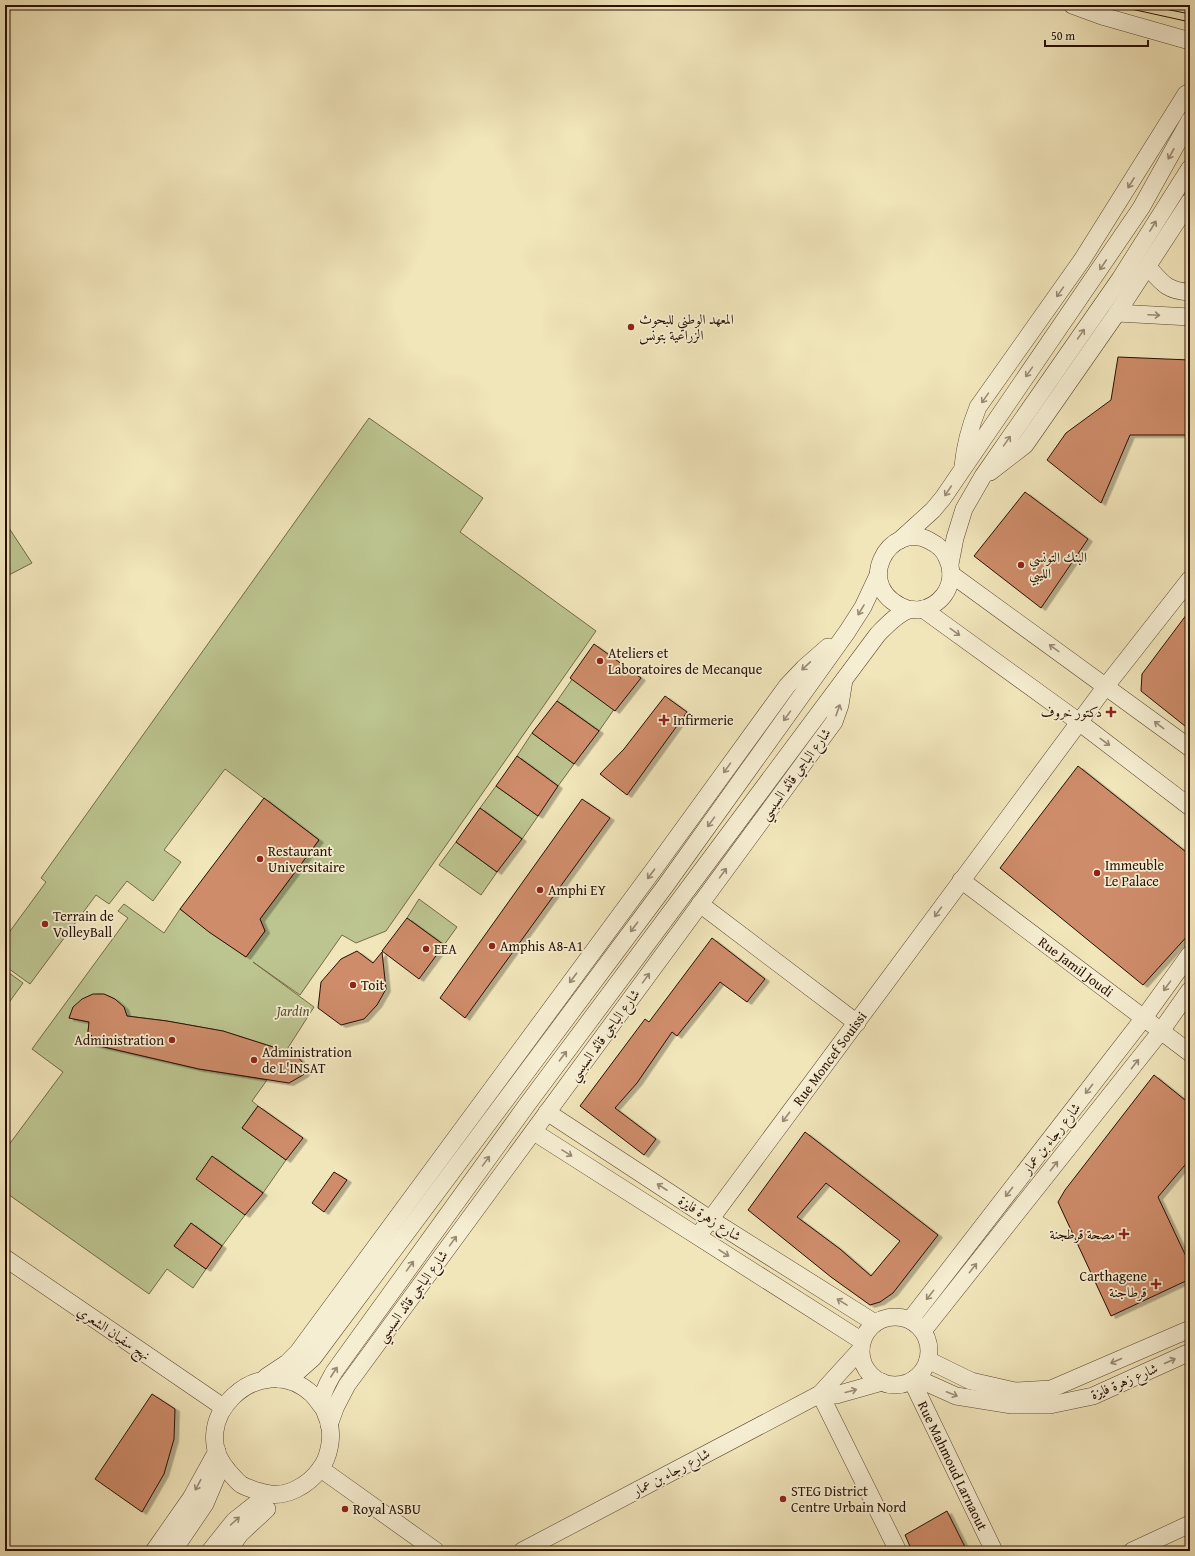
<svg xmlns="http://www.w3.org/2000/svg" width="1195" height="1556" font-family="'Gentium Book Plus',Amiri,serif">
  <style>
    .green { fill: #bcc48f; stroke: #726a48 }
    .building { fill: #ce8c6b; stroke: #281002; fill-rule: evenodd; filter: url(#shadow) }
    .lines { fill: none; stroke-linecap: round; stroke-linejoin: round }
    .minor-casing { stroke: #5a4530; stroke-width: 18 }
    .minor { stroke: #f6eed2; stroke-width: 17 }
    .tram { stroke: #281002; stroke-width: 1 }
    .oneway { stroke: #998a74 }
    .poi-dot { fill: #8f2418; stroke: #f6eed2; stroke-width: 1.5 }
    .labels { text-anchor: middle; stroke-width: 3.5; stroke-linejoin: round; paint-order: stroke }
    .poi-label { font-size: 14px; fill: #281002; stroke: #f6eed2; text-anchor: start }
    .street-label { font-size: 14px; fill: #281002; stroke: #f6eed2 }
    .park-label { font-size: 14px; font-style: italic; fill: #5c4f33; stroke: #f6eed2 }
  </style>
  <defs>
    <filter id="shadow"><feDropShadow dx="4.5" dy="2.5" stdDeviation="0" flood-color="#0004"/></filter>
  </defs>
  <rect width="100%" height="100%" fill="#f1e5ba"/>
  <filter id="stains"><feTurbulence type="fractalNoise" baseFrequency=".005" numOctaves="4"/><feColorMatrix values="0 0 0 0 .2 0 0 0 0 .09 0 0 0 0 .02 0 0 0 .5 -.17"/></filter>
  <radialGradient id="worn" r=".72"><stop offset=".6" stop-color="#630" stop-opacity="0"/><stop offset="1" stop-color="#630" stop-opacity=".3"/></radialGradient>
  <g class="green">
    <path d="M369,418l114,80 -23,34 136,99 -210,300 -30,12 -14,-8 -42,60 -47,-33 61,45 -28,44 -63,-20 -56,-10 -40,-5c-13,-31 -46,-28 -58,2l20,4 -1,10 4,4 -1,8 108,25 68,11 -15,21 6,5 -16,22 44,32 -23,33 -50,-36 32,58 -23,31 -31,-23 -17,23 32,23 -13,19 -26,-19 -18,25 -144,-102v-42l58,-78 -31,-23 96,-131 -10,-7 6,-7 40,29 16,-24 66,48 19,-26 -5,-12 59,-79 -94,-71 -61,81 17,12 -28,39 -26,-20 -18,23 -13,-9 -66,89 -25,-18v-28l41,-56 -5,-4z"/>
    <polygon points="5,522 32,563 5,577"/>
    <polygon points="573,678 615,708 599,731 557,701"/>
    <polygon points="532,733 574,764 558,786 517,756"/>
    <polygon points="496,786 538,816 522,839 480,808"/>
    <polygon points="456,842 497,872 481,895 439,865"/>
    <polygon points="419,899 457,927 444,945 407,918"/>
    <polygon points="5,970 23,983 5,1008"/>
  </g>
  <g class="building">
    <polygon points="1118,357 1190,360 1190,435 1130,435 1101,503 1047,460 1066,433 1111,400"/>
    <polygon points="1025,492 1088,539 1041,608 974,556"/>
    <polygon points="1190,610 1190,730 1141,691 1142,674"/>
    <polygon points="594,644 641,678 615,711 570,678"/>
    <polygon points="665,696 687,712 627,795 600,774 624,749"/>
    <polygon points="557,701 599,731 574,764 532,733"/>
    <polygon points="517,756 558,786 538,816 496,786"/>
    <polygon points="1078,766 1186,852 1190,877 1190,933 1143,985 1000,868"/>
    <polygon points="264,798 319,840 260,919 265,931 246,957 209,932 180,909"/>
    <polygon points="582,799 610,818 465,1018 440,998"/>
    <polygon points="480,808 522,839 497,872 456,842"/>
    <polygon points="407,918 444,945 419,979 382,951"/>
    <polygon points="712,938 765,979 747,1002 720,982 677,1036 672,1032 637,1083 615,1108 656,1139 644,1155 580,1106 645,1019 649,1022"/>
    <polygon points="357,951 373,963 382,952 386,989 377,1005 364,1019 341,1025 318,1008 321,982 341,959"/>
    <polygon points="93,994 104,994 115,999 124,1007 127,1016 167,1021 223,1031 295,1054 304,1064 307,1071 303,1075 289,1083 199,1069 91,1044 92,1036 88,1032 89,1022 69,1018 73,1007 82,999"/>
    <polygon points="1154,1075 1190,1104 1190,1159 1158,1197 1190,1265 1190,1279 1111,1316 1058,1202 1065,1190"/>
    <polygon points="258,1106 303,1138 286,1160 242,1128"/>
    <path d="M805,1132l133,103 -45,58 -13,9 -10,3 -39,-28 -83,-67zM826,1183l74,58 -29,35 -31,-27 -43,-32z"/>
    <polygon points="212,1156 263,1193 245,1215 196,1179"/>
    <polygon points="334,1172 347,1180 324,1212 312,1203"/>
    <polygon points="191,1223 222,1246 206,1269 174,1246"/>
    <polygon points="152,1394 175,1409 174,1439 164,1474 142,1512 95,1479"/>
    <polygon points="947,1511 967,1551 912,1551 905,1535"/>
  </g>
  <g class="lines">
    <defs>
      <g id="minor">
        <polyline points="1072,5 1102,16 1190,41"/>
        <path d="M1148,267c14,16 19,24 42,25"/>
        <polyline points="1117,313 1190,317"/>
        <path d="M963,466c2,-21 7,-39 15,-59l104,-147 104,-166 4,-2"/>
        <polyline points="990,472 1025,445 1117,313 1190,201"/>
        <polyline points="900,540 933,510 943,498 1141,208 1190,120"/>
        <polyline points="950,564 955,538 964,509 983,476 1120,279 1190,168"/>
        <polyline points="951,574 1190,748"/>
        <polyline points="923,609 1079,722 1190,807"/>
        <path id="s1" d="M961,880l229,173"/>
        <polyline points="700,904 857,1023"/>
        <polyline points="547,1112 710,1219 875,1323"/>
        <polyline points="534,1132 862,1341"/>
        <path id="s2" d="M698,1236l408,-550 84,-107"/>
        <polyline points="5,1258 223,1407"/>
        <circle cx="895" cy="1351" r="34"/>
        <polyline points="910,1320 1143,1019 1190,954"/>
        <polyline points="923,1331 1161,1031 1190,990"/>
        <polyline points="928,1360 971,1381 1015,1391 1051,1389 1190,1329"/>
        <polyline points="266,1377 287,1363 298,1352 657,865 787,686 804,668 828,647"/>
        <polyline points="916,1378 956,1396 1012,1405 1050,1405 1093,1396 1190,1352"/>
        <polyline points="279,1379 295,1374 313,1358 666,885 847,632 863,607 878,575"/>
        <path id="s3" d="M912,1381l82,170"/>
        <polyline points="820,1394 898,1551"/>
        <polyline points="820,1394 836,1395 882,1382"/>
        <path d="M323,1408c-4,-5 -7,-10 -11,-14 -52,-48 -130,28 -83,78 4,4 8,10 13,13 7,4 16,6 23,8 20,6 44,-8 55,-24 9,-11 13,-32 9,-46 -2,-8 -7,-15 -7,-23 1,-10 7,-19 12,-28l192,-266 352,-472c8,-8 20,-21 31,-24 3,-1 7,0 9,0 10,-1 20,-7 26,-15 8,-11 9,-25 3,-37 -3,-8 -9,-13 -17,-17 -40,-23 -82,49 -20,69"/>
        <polyline points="329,1425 336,1406 347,1385 834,722 840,705 844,680"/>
        <polyline points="321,1469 436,1551"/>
        <polyline points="154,1551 191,1498 217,1451"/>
        <polyline points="173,1551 205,1504 222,1464"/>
        <polyline points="210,1551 234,1521 268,1494"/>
        <polyline points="228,1551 240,1534 267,1509"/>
        <polyline points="522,1551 820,1394 861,1349"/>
        <polyline points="1132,1551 1190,1524"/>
      </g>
    </defs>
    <use href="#minor" class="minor-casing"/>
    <use href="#minor" class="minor"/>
    <g class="tram">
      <polyline points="1113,5 1190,22"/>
      <polyline points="1145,5 1190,14"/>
    </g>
  </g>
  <defs><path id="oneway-shaft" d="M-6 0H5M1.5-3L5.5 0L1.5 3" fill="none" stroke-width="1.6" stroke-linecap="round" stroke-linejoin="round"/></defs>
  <g class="oneway">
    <use href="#oneway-shaft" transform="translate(1171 154) rotate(119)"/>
    <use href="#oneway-shaft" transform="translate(1131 183) rotate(122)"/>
    <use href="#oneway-shaft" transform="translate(1153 226) rotate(-58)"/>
    <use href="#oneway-shaft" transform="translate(1103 265) rotate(124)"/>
    <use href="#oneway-shaft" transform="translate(1060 292) rotate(125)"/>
    <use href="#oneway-shaft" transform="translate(1154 315) rotate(3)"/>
    <use href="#oneway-shaft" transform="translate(1081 334) rotate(-55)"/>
    <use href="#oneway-shaft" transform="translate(1029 372) rotate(125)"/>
    <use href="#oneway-shaft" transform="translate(985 398) rotate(125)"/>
    <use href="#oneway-shaft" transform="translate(1007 441) rotate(-55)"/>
    <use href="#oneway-shaft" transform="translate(948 491) rotate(124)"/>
    <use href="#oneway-shaft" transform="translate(861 610) rotate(121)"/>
    <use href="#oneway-shaft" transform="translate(955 632) rotate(36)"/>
    <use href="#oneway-shaft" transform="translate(1054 648) rotate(-144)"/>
    <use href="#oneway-shaft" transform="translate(806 666) rotate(137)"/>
    <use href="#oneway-shaft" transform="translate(838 710) rotate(-70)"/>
    <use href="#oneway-shaft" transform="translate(787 716) rotate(126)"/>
    <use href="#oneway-shaft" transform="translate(1159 725) rotate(-143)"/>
    <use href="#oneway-shaft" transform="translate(1105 742) rotate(37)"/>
    <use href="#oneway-shaft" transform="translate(727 768) rotate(126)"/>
    <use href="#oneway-shaft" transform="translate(711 822) rotate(126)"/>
    <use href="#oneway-shaft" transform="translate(723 873) rotate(-54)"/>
    <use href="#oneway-shaft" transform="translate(651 874) rotate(127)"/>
    <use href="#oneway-shaft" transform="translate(938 912) rotate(126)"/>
    <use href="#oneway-shaft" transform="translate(634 927) rotate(127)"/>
    <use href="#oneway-shaft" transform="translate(573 978) rotate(127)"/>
    <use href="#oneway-shaft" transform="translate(646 978) rotate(-54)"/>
    <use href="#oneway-shaft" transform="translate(1167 986) rotate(126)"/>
    <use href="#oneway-shaft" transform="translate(563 1056) rotate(-53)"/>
    <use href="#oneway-shaft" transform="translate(1135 1064) rotate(-52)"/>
    <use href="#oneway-shaft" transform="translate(1089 1089) rotate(128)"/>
    <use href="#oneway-shaft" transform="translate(786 1117) rotate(127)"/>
    <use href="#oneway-shaft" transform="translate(567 1153) rotate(32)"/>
    <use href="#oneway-shaft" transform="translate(486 1161) rotate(-54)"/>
    <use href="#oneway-shaft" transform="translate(1054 1166) rotate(-52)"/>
    <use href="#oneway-shaft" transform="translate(662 1187) rotate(-147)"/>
    <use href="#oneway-shaft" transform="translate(1009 1192) rotate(128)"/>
    <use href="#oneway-shaft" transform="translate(453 1241) rotate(-54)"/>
    <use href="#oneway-shaft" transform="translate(724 1253) rotate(33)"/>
    <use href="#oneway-shaft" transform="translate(410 1266) rotate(-54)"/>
    <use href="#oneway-shaft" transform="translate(973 1268) rotate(-52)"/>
    <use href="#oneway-shaft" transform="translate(930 1295) rotate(128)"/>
    <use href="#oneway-shaft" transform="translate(842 1302) rotate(-148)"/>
    <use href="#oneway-shaft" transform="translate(1116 1361) rotate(156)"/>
    <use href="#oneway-shaft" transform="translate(1170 1361) rotate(-24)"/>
    <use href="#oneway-shaft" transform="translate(334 1372) rotate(-57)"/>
    <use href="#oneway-shaft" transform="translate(851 1391) rotate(-15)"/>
    <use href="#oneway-shaft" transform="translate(952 1394) rotate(22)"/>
    <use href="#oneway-shaft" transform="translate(198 1485) rotate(118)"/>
    <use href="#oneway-shaft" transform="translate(235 1521) rotate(-42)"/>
  </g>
  <g class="poi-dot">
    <circle cx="631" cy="327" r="4"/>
    <circle cx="1021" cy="565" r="4"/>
    <circle cx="600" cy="661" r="4"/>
    <path d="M1109 706h4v4h4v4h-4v4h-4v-4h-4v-4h4z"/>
    <path d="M662 714h4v4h4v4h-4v4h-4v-4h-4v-4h4z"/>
    <circle cx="260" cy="859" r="4"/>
    <circle cx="1097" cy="873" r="4"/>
    <circle cx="540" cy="890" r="4"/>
    <circle cx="45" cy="924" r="4"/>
    <circle cx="492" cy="946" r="4"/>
    <circle cx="426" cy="949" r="4"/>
    <circle cx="353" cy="985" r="4"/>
    <circle cx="172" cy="1040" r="4"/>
    <circle cx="254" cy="1060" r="4"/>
    <path d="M1122 1228h4v4h4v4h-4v4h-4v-4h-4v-4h4z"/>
    <path d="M1154 1278h4v4h4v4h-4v4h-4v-4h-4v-4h4z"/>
    <circle cx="783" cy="1499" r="4"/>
    <circle cx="345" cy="1509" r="4"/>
  </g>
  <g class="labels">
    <g class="poi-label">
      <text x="639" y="324">المعهد الوطني للبحوث<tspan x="639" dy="16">الزراعية بتونس</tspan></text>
      <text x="1029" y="562">البنك التونسي<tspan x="1029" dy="16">الليبي</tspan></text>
      <text x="608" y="658">Ateliers et<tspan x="608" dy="16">Laboratoires de Mecanque</tspan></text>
      <text x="1102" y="717" text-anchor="end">دكتور خروف</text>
      <text x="673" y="725">Infirmerie</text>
      <text x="268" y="856">Restaurant<tspan x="268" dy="16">Universitaire</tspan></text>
      <text x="1105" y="870">Immeuble<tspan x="1105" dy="16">Le Palace</tspan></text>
      <text x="548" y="895">Amphi EY</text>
      <text x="53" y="921">Terrain de<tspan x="53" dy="16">VolleyBall</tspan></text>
      <text x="500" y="951">Amphis A8-A1</text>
      <text x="434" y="954">EEA</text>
      <text x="361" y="990">Toit</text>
      <text x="164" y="1045" text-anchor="end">Administration</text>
      <text x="262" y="1057">Administration<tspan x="262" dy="16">de L'INSAT</tspan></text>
      <text x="1115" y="1239" text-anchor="end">مصحة قرطجنة</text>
      <text x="1147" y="1281" text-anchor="end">Carthagene<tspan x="1147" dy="16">قرطاجنة</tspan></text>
      <text x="791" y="1496">STEG District<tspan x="791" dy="16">Centre Urbain Nord</tspan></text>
      <text x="353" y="1514">Royal ASBU</text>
    </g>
    <g class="street-label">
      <text transform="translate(795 774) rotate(-54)" y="5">شارع الباجي قائد السبسي</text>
      <text dy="5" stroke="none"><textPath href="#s1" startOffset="144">Rue Jamil Joudi</textPath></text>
      <text transform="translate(604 1035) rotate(-54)" y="5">شارع الباجي قائد السبسي</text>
      <text dy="5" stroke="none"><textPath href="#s2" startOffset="221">Rue Moncef Souissi</textPath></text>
      <text transform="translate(1051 1138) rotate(-52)" y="5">شارع رجاء بن عمار</text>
      <text transform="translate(710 1218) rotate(33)" y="5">شارع زهرة فايزة</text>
      <text transform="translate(412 1296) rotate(-54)" y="5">شارع الباجي قائد السبسي</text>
      <text transform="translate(114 1333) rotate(34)" y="5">نهج سفيان الشعري</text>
      <text transform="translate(1124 1381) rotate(-23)" y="5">شارع زهرة فايزة</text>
      <text dy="5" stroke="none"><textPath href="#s3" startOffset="94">Rue Mahmoud Larnaout</textPath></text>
      <text transform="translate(671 1472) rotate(-28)" y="5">شارع رجاء بن عمار</text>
    </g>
    <g class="park-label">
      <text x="293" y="1016">Jardin</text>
    </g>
  </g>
  <rect width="1195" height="1556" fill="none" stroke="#f1e5ba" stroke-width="20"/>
  <rect x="6" y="6" width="1183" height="1544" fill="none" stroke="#281002" stroke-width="2"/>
  <rect x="10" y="10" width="1175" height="1536" fill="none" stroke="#281002"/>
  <path d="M1045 40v6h103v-6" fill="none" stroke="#281002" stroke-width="2"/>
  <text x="1051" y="40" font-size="12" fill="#281002" stroke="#f6eed2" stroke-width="3" paint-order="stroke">50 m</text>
  <rect width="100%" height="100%" filter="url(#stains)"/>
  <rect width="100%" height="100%" fill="url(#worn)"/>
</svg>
